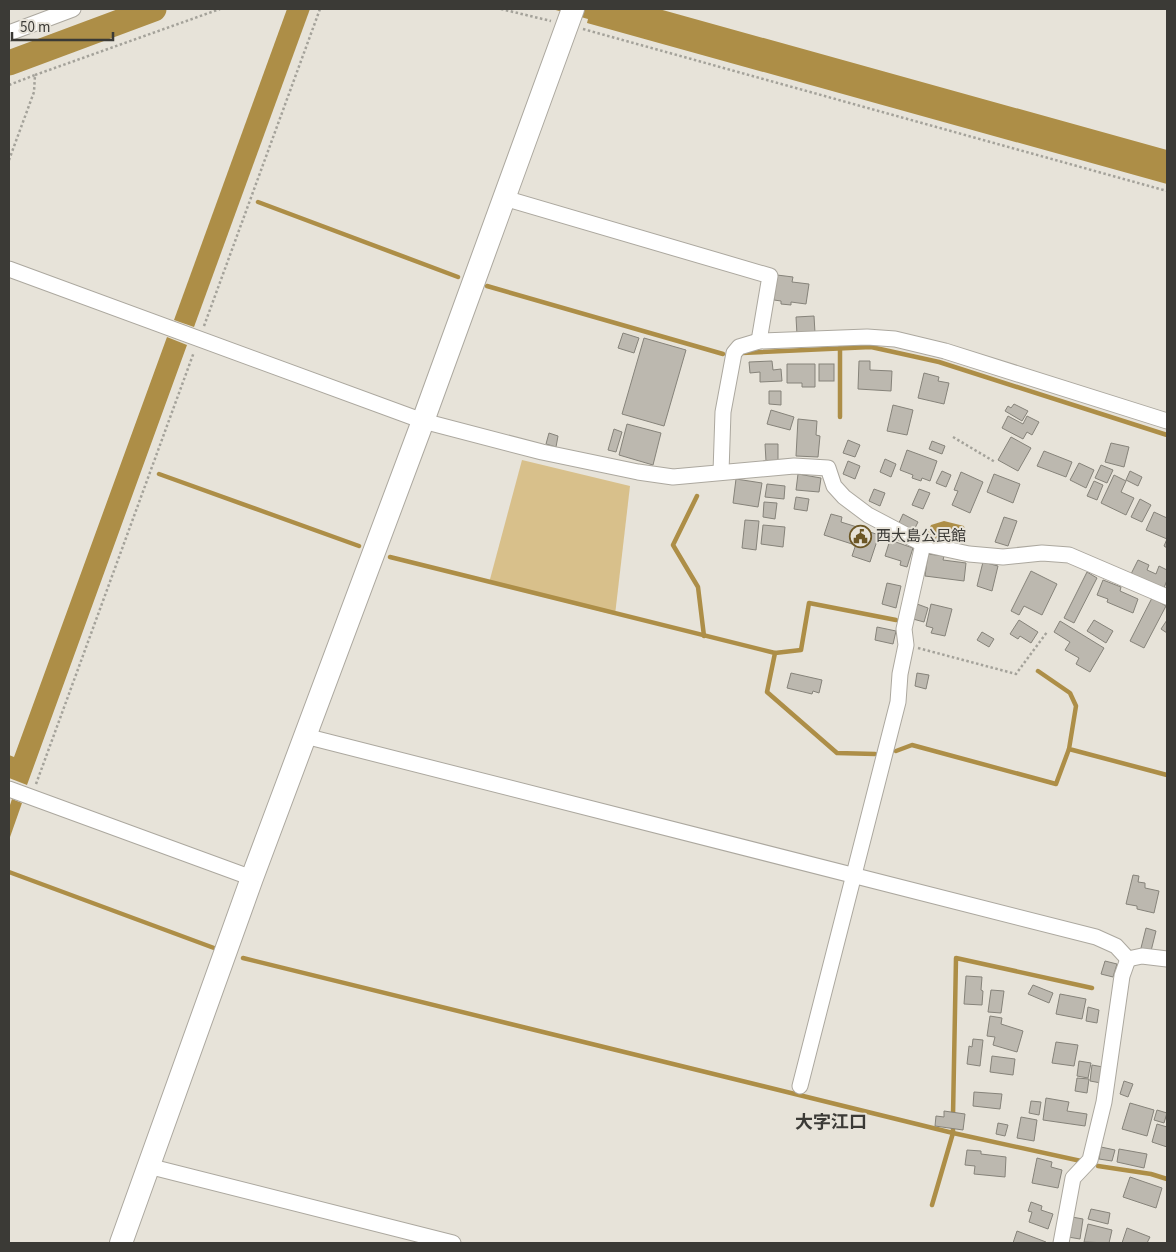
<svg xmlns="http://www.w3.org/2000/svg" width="1176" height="1252" font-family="'Source Sans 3','Noto Sans JP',sans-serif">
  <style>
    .green { fill: #d8c08b }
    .water { fill: #ad8e47 }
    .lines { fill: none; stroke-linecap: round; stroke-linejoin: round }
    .stream { stroke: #ad8e47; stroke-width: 4.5 }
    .river { stroke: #ad8e47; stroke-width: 25 }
    .building { fill: #bcb8af; stroke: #86837a }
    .street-casing { stroke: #aca89f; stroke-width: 17 }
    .secondary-casing { stroke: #aca89f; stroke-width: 24 }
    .path { stroke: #a4a29a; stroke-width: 2.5; stroke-dasharray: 2.5 2.5; stroke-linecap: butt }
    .street { stroke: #fff; stroke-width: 15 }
    .secondary { stroke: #fff; stroke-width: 22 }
    .labels { text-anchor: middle; stroke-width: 4; stroke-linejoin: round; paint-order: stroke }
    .poi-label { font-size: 15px; fill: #3b3a36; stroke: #e7e3d9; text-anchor: start }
    .quarter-label { font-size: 18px; font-weight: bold; fill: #3b3a36; stroke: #e7e3d9 }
  </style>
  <rect width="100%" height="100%" fill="#e7e3d9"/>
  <polygon class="green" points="522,460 630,486 615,615 489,583"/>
  <g class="water">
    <polygon points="287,9 310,9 194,327 174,320"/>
    <polygon points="552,9 659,9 1167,150 1167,184 587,23 588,19"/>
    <polygon points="167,337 187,345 27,785 9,778 9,755 14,757"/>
    <polygon points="944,521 964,526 965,532 961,543 927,536 931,525"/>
    <polygon points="12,799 22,803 9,840 9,808"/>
  </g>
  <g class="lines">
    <g class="stream">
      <polyline points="143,13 146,9"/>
      <polyline points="258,202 458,277"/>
      <polyline points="487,286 723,354"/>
      <polyline points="840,348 840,417"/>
      <polyline points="742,353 871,347 939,362 1167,435"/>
      <polyline points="159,474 359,546"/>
      <polyline points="697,496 673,545 698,587 704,636"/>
      <polyline points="390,557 775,653 767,692 837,753 875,754"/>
      <polyline points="775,653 801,650 809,603 896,620"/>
      <polyline points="1038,671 1070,693 1076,706 1069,749 1167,775"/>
      <polyline points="896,751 912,745 1056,784 1069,749"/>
      <polyline points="9,872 214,948"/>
      <polyline points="243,958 953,1133 953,1124"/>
      <polyline points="953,1116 956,958 1092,988"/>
      <polyline points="1098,1166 1151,1174 1167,1179"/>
      <polyline points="932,1205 953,1133 1081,1161"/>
    </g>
    <polyline class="river" points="9,63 154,9"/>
  </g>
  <g class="building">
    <polygon points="777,275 793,277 792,282 809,284 806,304 791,302 791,305 781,304 781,301 774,300"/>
    <polygon points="814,316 815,333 797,335 796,317"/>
    <polygon points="623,333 639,338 634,353 618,348"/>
    <polygon points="644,338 686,350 664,426 622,414"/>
    <polygon points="772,361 773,370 781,369 782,381 760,382 760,372 750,373 749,362"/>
    <polygon points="859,361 870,361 870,370 892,371 891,391 858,389"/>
    <polygon points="787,364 815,364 815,387 802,387 802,383 787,383"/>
    <rect x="819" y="364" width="15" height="17"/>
    <polygon points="924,373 939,377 938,381 949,383 944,404 918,398"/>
    <polygon points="769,391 781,391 781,405 769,404"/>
    <polygon points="1014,404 1028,411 1022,421 1005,411 1008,406 1011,408"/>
    <polygon points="893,405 913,410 907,435 887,431"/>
    <polygon points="771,410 794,417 790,430 767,424"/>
    <polygon points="1008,416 1023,424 1027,416 1039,422 1032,435 1027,432 1023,439 1002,428"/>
    <polygon points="798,419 817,421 816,435 820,436 818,457 796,456"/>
    <polygon points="627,424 661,433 653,465 619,455"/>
    <polygon points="614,429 622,432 616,452 608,450"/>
    <polygon points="549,433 558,436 556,447 546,444"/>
    <polygon points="1011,437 1031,448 1018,471 998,460"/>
    <polygon points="848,440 860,445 855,457 843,453"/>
    <polygon points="932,441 945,446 942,454 929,449"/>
    <polygon points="1111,443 1129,447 1124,467 1105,462"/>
    <polygon points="765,444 778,444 778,461 766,461"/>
    <polygon points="907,450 937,461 930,481 922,478 921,481 912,478 913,475 900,470"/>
    <polygon points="1044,451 1072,462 1066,477 1037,466"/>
    <polygon points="885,459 896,464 891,477 880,472"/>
    <polygon points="848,461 860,466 855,479 843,474"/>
    <polygon points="1079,463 1094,470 1086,488 1070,480"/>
    <polygon points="1101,465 1113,470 1107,483 1095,478"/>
    <polygon points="942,471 951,475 946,487 936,483"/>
    <polygon points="1130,471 1142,477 1138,486 1126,480"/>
    <polygon points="961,472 983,482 970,513 952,505 958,491 954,490"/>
    <polygon points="798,474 821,478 819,492 796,490"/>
    <polygon points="994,474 1020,484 1013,503 987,492"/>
    <polygon points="1114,475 1126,481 1121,492 1134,498 1126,515 1101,503"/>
    <polygon points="736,479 762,483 758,507 733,503"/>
    <polygon points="1094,481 1103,485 1097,500 1087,496"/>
    <polygon points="767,484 785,486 784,499 765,497"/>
    <polygon points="874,489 885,493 880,506 869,501"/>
    <polygon points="919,489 930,493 923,509 912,505"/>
    <polygon points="796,497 809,499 807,511 794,509"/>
    <polygon points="1140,499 1151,505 1142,522 1131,517"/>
    <polygon points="764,502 777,503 775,519 763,517"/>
    <polygon points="1154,512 1167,518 1167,548 1164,546 1167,539 1146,530"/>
    <polygon points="831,514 842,517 841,522 857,527 852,544 824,535"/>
    <polygon points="903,514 918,522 913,532 898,525"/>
    <polygon points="1004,517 1017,521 1008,546 995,542"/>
    <polygon points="745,520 759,521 756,550 742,548"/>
    <polygon points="763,525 785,527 783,547 761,544"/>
    <polygon points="861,529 879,535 870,562 852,556"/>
    <polygon points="890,540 913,548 907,567 900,565 901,561 885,556"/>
    <polygon points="928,554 944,556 943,560 966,563 964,581 925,576"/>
    <polygon points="1138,560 1149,565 1147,570 1156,574 1159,566 1167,570 1167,580 1164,588 1131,574"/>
    <polygon points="983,562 998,566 992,591 977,586"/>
    <polygon points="1031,571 1057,584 1042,615 1024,606 1019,615 1011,611"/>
    <polygon points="1087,572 1097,578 1074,623 1064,618"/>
    <polygon points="1103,580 1121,587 1120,591 1138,599 1133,613 1107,602 1108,599 1097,595"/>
    <polygon points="887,583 901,586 896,608 882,604"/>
    <polygon points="1152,598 1166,606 1144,648 1130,641"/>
    <polygon points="917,604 928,608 924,622 913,619"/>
    <polygon points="931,604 952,609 945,636 931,633 933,628 926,626"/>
    <polygon points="1019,620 1038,632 1031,643 1020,636 1018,639 1010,634"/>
    <polygon points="1094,620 1113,631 1106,643 1087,631"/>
    <polygon points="1167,620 1167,633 1161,629"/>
    <polygon points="1060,621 1104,648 1090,672 1076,664 1079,658 1065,650 1070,642 1054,632"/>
    <polygon points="877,627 896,631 893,644 875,640"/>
    <polygon points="982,632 994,639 989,647 977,640"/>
    <polygon points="791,673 822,680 819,693 813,691 812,694 787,688"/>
    <polygon points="917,673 929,675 926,689 915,686"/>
    <polygon points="1133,875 1139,876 1138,882 1145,883 1145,888 1159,891 1154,913 1137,909 1137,906 1126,904"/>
    <polygon points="1146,928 1156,931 1151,951 1141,948"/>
    <polygon points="1105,961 1117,964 1113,977 1101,974"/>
    <polygon points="966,976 982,977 981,990 983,991 982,1005 964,1004"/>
    <polygon points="1033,985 1053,993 1049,1003 1028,994"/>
    <polygon points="991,990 1004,991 1001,1013 988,1012"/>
    <polygon points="1060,994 1086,999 1082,1019 1056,1014"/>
    <polygon points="1088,1007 1099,1010 1097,1023 1086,1021"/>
    <polygon points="990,1016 1002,1018 1001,1024 1023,1031 1017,1052 993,1045 995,1037 987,1036"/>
    <polygon points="973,1039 983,1040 980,1066 967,1064 969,1046 972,1047"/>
    <polygon points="1056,1042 1078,1045 1074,1066 1052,1063"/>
    <polygon points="992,1056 1015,1059 1013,1075 990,1072"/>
    <polygon points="1079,1061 1091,1063 1088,1078 1077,1076"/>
    <polygon points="1092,1065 1103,1067 1101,1083 1090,1081"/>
    <polygon points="1077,1078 1089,1079 1087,1093 1075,1091"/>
    <polygon points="1124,1081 1133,1084 1128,1097 1120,1094"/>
    <polygon points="974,1092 1002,1094 1000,1109 973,1106"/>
    <polygon points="1046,1098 1069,1102 1067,1111 1087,1114 1085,1126 1043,1120"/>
    <polygon points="1031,1101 1041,1102 1039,1115 1029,1113"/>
    <polygon points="1130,1103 1154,1110 1147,1136 1122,1129"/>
    <polygon points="1157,1110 1167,1113 1164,1123 1154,1120"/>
    <polygon points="944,1111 965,1114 963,1130 935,1126 936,1116 944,1117"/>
    <polygon points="1021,1117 1037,1120 1034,1141 1017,1138"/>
    <polygon points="998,1123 1008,1125 1005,1136 996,1134"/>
    <polygon points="1157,1124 1167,1127 1167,1147 1152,1142"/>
    <polygon points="1101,1147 1115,1150 1112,1161 1099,1159"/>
    <polygon points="1119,1149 1147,1154 1144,1168 1117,1162"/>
    <polygon points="967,1150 981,1151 981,1154 1006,1157 1005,1177 974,1174 975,1166 965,1165"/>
    <polygon points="1037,1158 1052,1162 1051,1167 1062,1170 1058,1188 1032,1183"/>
    <polygon points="1130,1177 1162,1188 1156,1208 1123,1197"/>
    <polygon points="1031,1202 1042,1206 1041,1210 1053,1214 1048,1229 1029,1222 1032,1212 1028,1211"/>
    <polygon points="1091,1209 1110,1213 1108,1224 1088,1219"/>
    <polygon points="1072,1217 1083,1219 1080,1239 1068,1237"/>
    <polygon points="1088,1224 1112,1230 1109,1243 1084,1242"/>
    <polygon points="1127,1228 1150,1237 1147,1243 1122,1243"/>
    <polygon points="1017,1231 1046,1242 1046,1243 1013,1243"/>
  </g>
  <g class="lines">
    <defs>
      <g id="street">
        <polyline points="9,33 73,9"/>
        <polyline points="504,198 770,276 759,341"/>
        <polyline points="9,269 423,421 542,452 638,472 673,477 794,466 828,468 834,486 844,497 868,515 923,544 969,554 1003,557 1042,553 1069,555 1167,597"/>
        <polyline points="721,472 723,412 734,353 739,347 759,341 867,337 895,339 945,351 1167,421"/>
        <polyline points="305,736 1096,937 1116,946 1128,959"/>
        <polyline points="9,789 252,878"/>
        <polyline points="1128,959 1142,956 1167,959"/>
        <polyline points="800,1086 898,702 900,674 906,645 904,629 923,544"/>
        <polyline points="148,1166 453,1243"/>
        <polyline points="1061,1243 1073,1178 1090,1160 1104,1102 1122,976 1128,959"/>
      </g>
      <polyline id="secondary" points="121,1243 252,878 423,421 573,9"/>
    </defs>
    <use href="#street" class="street-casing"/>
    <use href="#secondary" class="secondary-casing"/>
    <g class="path">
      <polyline points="501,9 551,21"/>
      <polyline points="583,29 1167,191"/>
      <polyline points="35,75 220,9"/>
      <polyline points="9,85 35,75 34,92 9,160"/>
      <polyline points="204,326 320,9"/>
      <polyline points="953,437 995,462"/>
      <polyline points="918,648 1016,674 1047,632"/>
      <polyline points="36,784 194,352"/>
    </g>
    <use href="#street" class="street"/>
    <use href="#secondary" class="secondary"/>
  </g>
  <defs>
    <symbol id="civic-ring" viewBox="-11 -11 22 22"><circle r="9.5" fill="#e7e3d9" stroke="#6c5726" stroke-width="1.5"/><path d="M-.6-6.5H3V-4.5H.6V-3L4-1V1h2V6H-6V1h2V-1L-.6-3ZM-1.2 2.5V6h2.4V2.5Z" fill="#6c5726"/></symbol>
  </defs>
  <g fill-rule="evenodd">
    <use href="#civic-ring" x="848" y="524" width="25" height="25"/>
  </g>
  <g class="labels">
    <g class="poi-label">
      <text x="876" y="541">西大島公民館</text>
    </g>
    <g class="quarter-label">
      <text x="831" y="1128">大字江口</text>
    </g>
  </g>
  <rect width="1176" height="1252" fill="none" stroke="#3b3a36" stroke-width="20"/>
  <path d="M12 32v8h101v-8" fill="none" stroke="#3b3a36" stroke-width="2.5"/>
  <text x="20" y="32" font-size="15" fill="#3b3a36" stroke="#e7e3d9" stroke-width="4" paint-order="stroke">50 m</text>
</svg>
